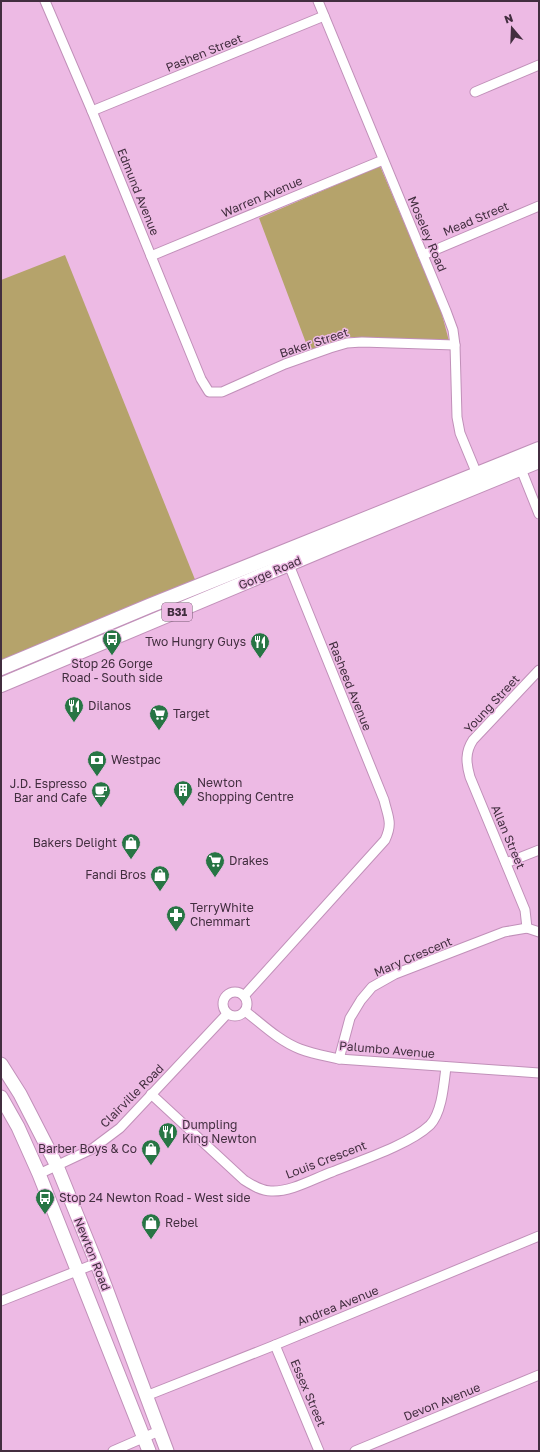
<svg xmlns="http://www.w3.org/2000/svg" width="540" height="1452" font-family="'Golos Text',sans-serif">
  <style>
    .green { fill: #b5a36b }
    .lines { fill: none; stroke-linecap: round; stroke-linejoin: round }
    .minor-casing { stroke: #c190b9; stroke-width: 11 }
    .secondary-casing { stroke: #c190b9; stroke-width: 15 }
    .primary-casing { stroke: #c190b9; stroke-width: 16 }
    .minor { stroke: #fff; stroke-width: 9 }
    .secondary { stroke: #fff; stroke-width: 13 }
    .primary { stroke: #fff; stroke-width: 14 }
    .labels { text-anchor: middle; stroke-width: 3; stroke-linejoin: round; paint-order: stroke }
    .shield { fill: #edbae4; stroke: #755870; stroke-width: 1 }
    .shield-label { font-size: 11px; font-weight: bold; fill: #422e3f }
    .street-label { font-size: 12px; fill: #422e3f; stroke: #edbae4 }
    .poi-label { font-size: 12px; fill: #422e3f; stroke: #edbae4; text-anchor: start }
  </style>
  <rect width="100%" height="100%" fill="#edbae4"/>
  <g class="green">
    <polygon points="380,166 440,307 449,341 350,337 309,351 259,218"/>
    <polygon points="65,255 196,582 1,661 1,280"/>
  </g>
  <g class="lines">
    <defs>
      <g id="minor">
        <polyline points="45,1 92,111 201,379 209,392 222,392 285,364 330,348 347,343 362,342 455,345"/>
        <polyline points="318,1 446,311 453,330 455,345 457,417 460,433 479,479"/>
        <polyline points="475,92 539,65"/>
        <polyline points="92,111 324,16"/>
        <polyline points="423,255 539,206"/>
        <polyline points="151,256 383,160"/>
        <polyline points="519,464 539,514"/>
        <polyline points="506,863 539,850"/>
        <path d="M527,928l-2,-18 -55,-133c-4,-14 -5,-25 3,-37l66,-70"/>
        <circle cx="235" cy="1004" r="12"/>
        <path d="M244,996l141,-156c8,-17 3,-23 -1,-40l-97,-240"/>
        <path d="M245,1011c17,13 34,30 55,38 13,5 26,7 39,10l200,14"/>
        <polyline points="339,1059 350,1018 361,1000 372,987 395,974 504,932 527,928 539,932"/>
        <path d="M151,1094l93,86c8,5 17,11 27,11 20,1 42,-12 61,-19 27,-11 77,-27 98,-47 12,-12 14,-42 16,-58"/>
        <polyline points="39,1174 92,1149 120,1128 227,1014"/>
        <polyline points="1,1301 97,1263"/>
        <polyline points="275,1345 319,1451"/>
        <polyline points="146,1396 275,1345 539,1236"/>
        <polyline points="113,1451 159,1431"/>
        <polyline points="355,1451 539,1375"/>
      </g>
      <g id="secondary">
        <polyline points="1,1064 20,1094 57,1166 100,1272 167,1451"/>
        <polyline points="1,1097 18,1127 39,1174 149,1451"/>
      </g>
      <g id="primary">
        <polyline points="1,668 149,606 539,449"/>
        <polyline points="1,685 339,543 539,461"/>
      </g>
    </defs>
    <use href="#minor" class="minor-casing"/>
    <use href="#secondary" class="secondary-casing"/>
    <use href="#primary" class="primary-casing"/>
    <use href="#minor" class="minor"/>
    <use href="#secondary" class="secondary"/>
    <use href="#primary" class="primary"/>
  </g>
  <defs>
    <symbol id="bus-pin" viewBox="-11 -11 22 30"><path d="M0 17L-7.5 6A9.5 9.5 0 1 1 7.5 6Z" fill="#277544" stroke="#edbae4"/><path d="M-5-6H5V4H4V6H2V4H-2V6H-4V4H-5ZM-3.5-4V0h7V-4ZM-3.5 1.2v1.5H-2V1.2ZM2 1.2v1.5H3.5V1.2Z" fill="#fff"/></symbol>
    <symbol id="restaurant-pin" viewBox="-11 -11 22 30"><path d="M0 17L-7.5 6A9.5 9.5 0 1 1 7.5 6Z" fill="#277544" stroke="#edbae4"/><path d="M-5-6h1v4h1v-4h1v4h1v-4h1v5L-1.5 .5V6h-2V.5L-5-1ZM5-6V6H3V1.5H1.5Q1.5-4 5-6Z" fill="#fff"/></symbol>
    <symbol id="supermarket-pin" viewBox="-11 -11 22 30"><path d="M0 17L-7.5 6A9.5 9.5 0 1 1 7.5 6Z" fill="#277544" stroke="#edbae4"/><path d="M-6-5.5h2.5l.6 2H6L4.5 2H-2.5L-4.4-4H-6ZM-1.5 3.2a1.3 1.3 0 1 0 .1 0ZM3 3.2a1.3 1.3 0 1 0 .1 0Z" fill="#fff"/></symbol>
    <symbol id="bank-pin" viewBox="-11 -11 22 30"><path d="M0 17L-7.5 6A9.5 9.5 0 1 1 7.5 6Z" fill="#277544" stroke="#edbae4"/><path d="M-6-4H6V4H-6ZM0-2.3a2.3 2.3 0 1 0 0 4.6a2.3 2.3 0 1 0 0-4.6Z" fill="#fff"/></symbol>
    <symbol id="building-pin" viewBox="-11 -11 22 30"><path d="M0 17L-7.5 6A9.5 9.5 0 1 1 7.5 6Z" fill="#277544" stroke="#edbae4"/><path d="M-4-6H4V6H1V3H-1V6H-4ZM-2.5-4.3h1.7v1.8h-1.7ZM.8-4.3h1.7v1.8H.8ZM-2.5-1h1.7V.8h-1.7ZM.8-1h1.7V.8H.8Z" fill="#fff"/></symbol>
    <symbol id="cafe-pin" viewBox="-11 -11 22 30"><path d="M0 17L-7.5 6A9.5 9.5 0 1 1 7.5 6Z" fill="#277544" stroke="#edbae4"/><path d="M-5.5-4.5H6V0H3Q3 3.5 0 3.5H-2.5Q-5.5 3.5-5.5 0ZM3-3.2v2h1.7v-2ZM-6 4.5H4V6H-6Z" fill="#fff"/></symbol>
    <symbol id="shop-pin" viewBox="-11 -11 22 30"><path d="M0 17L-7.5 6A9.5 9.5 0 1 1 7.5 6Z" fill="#277544" stroke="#edbae4"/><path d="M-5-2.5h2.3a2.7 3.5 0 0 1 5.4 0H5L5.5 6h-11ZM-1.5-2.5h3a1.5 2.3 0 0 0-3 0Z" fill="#fff"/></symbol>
    <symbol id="pharmacy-pin" viewBox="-11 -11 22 30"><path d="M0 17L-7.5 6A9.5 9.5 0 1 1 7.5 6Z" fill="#277544" stroke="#edbae4"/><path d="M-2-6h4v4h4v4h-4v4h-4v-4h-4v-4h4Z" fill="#fff"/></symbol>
  </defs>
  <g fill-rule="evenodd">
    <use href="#bus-pin" x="101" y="628" width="22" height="30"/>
    <use href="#restaurant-pin" x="249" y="631" width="22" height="30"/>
    <use href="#restaurant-pin" x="63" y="695" width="22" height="30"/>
    <use href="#supermarket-pin" x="148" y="703" width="22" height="30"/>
    <use href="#bank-pin" x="86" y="749" width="22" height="30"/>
    <use href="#building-pin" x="172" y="779" width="22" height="30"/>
    <use href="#cafe-pin" x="90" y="780" width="22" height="30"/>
    <use href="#shop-pin" x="120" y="832" width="22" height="30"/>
    <use href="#supermarket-pin" x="204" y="850" width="22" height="30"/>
    <use href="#shop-pin" x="149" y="864" width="22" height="30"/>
    <use href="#pharmacy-pin" x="165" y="904" width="22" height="30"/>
    <use href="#restaurant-pin" x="157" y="1121" width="22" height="30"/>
    <use href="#shop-pin" x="140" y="1138" width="22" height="30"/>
    <use href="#bus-pin" x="34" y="1187" width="22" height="30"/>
    <use href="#shop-pin" x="140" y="1212" width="22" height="30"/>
  </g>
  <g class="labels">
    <rect class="shield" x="162" y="603" width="30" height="18" rx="3"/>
    <g class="shield-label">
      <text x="177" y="616">B31</text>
    </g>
    <g class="street-label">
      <text transform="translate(204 53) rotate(-22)" y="4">Pashen Street</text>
      <text transform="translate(138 192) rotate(68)" y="4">Edmund Avenue</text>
      <text transform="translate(262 197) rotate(-23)" y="4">Warren Avenue</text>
      <text transform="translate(476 219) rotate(-23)" y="4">Mead Street</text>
      <text transform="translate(427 234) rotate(67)" y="4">Moseley Road</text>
      <text transform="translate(314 343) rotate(-18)" y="4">Baker Street</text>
      <text transform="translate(270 573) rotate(-23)" y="4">Gorge Road</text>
      <text transform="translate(350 686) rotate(68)" y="4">Rasheed Avenue</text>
      <text transform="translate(492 704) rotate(-47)" y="4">Young Street</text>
      <text transform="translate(508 837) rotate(67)" y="4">Allan Street</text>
      <text transform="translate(413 957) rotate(-23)" y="4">Mary Crescent</text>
      <text transform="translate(387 1050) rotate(5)" y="4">Palumbo Avenue</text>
      <text transform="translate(132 1096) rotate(-45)" y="4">Clairville Road</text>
      <text transform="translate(326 1160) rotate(-21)" y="4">Louis Crescent</text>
      <text transform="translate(92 1254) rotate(68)" y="4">Newton Road</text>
      <text transform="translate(338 1306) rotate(-22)" y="4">Andrea Avenue</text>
      <text transform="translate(308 1393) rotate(67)" y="4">Essex Street</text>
      <text transform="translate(442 1402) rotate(-22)" y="4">Devon Avenue</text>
    </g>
    <g class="poi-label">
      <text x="246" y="646" text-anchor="end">Two Hungry Guys</text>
      <text x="112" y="668" text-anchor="middle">Stop 26 Gorge<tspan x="112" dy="14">Road - South side</tspan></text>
      <text x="88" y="710">Dilanos</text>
      <text x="173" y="718">Target</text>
      <text x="111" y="764">Westpac</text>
      <text x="197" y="787">Newton<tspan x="197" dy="14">Shopping Centre</tspan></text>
      <text x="87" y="788" text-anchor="end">J.D. Espresso<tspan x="87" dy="14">Bar and Cafe</tspan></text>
      <text x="117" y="847" text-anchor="end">Bakers Delight</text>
      <text x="229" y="865">Drakes</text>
      <text x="146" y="879" text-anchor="end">Fandi Bros</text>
      <text x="190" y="912">TerryWhite<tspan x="190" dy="14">Chemmart</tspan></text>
      <text x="182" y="1129">Dumpling<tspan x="182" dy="14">King Newton</tspan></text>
      <text x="137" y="1153" text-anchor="end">Barber Boys &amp; Co</text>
      <text x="59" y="1202">Stop 24 Newton Road - West side</text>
      <text x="165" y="1227">Rebel</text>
    </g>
  </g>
  <rect width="540" height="1452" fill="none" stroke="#422e3f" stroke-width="4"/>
  <g transform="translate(512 28) rotate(341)" stroke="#edbae4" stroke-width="3" paint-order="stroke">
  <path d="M0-3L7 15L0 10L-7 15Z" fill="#422e3f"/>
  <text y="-6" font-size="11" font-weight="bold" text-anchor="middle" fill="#422e3f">N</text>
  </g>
</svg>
